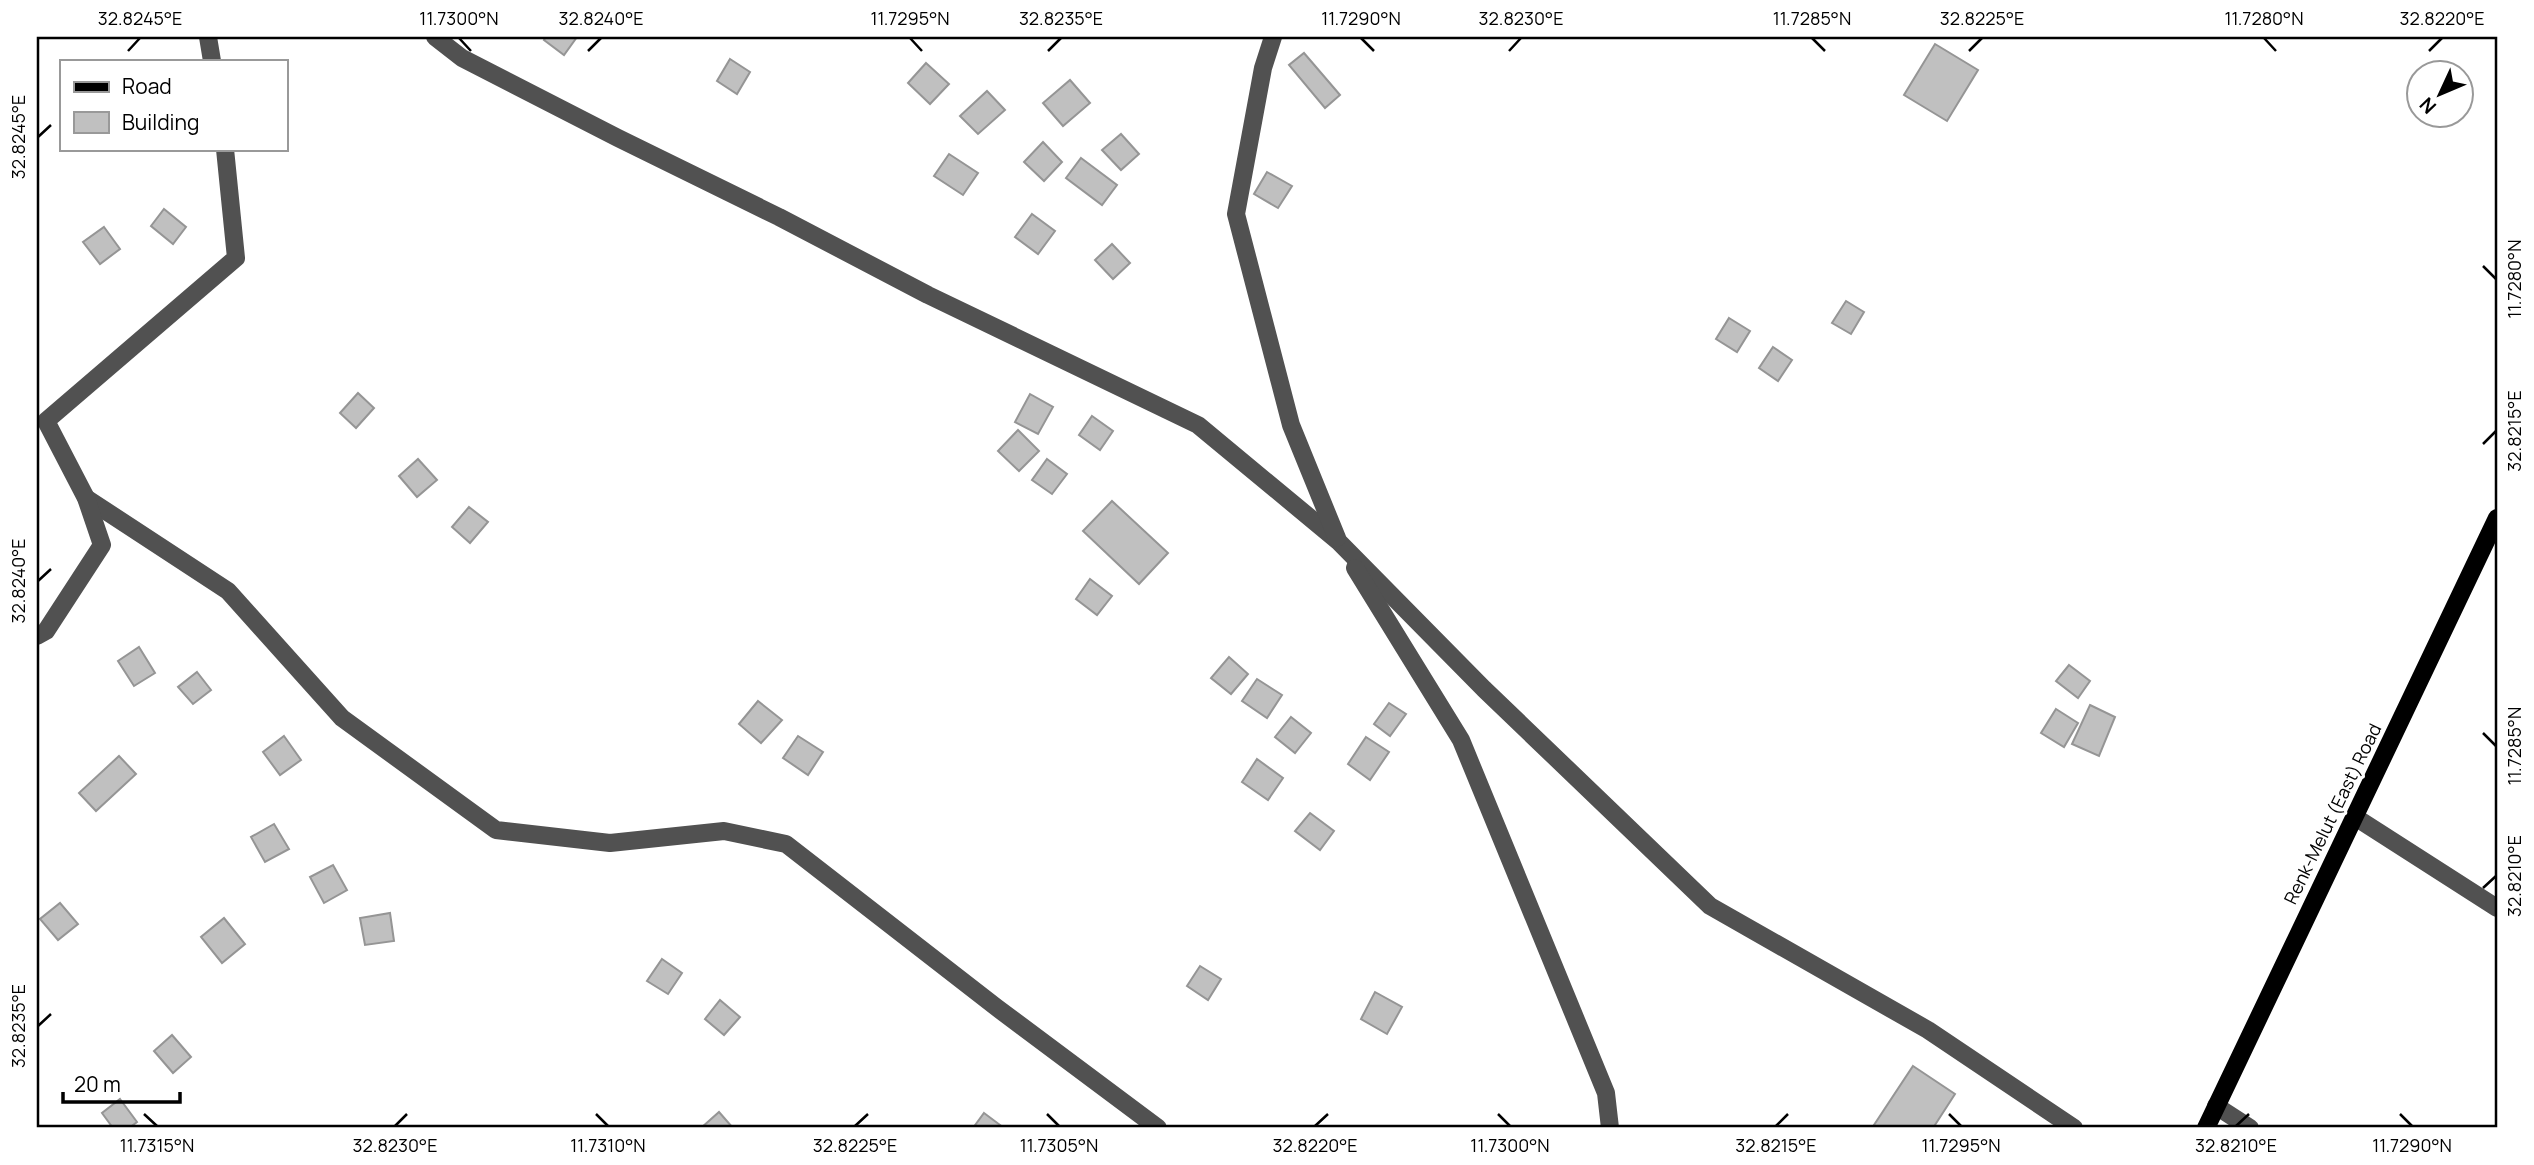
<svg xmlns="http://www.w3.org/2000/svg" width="2534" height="1165" font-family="Manrope,sans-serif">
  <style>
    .building { fill: #c0c0c0; stroke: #959595; stroke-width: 2 }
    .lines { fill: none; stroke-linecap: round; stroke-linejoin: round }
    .minor { stroke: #515151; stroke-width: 18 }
    .major { stroke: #000; stroke-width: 18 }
    .ticks { fill: none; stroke: #000; stroke-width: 2.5 }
    .labels { text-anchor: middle; stroke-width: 6; stroke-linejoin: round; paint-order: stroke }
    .street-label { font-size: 18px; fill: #000; stroke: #fff }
    .neatline { fill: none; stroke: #000; stroke-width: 2.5 }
    .ticks-label { font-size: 18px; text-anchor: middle; fill: #000 }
  </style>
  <rect width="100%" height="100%" fill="#fff"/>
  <g class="building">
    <polygon points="546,37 577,37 564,55 544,40"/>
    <polygon points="1935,44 1978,70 1947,121 1904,95"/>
    <polygon points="1304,53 1340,95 1325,108 1289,65"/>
    <polygon points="730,59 750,72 737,94 717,81"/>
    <polygon points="926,63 949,84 930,104 908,83"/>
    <polygon points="1070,80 1090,103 1063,126 1043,103"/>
    <polygon points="987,91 1005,110 978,134 960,116"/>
    <polygon points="1121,134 1139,154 1121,170 1102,150"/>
    <polygon points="1043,142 1062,162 1044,181 1024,162"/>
    <polygon points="949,154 978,173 963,195 934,176"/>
    <polygon points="1081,158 1117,185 1102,205 1066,178"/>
    <polygon points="1267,172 1292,186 1278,208 1254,194"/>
    <polygon points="164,209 186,227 173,244 151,226"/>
    <polygon points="1032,214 1055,231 1038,254 1015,237"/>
    <polygon points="104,227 120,249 100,264 83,242"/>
    <polygon points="1112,244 1130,263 1113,279 1095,260"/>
    <polygon points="1846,301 1864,312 1851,334 1832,323"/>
    <polygon points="1729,318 1750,331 1737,352 1716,339"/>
    <polygon points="1773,347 1792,360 1778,381 1759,368"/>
    <polygon points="358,393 374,408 356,428 340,413"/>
    <polygon points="1030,394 1053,407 1038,434 1015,422"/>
    <polygon points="1092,416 1113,431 1100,450 1079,435"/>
    <polygon points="1018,430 1039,451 1019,471 998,451"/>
    <polygon points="418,459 437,480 417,497 399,476"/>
    <polygon points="1047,459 1067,474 1052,494 1032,480"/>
    <polygon points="1112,501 1168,553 1139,584 1083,531"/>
    <polygon points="469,507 488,522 470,543 452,527"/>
    <polygon points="1090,579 1112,596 1097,615 1076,599"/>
    <polygon points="139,647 155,673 134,686 118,661"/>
    <polygon points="1229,657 1248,674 1231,694 1211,678"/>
    <polygon points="2069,665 2090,681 2078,698 2056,681"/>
    <polygon points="197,672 211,690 193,704 178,687"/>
    <polygon points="1257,679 1282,695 1267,718 1242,701"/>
    <polygon points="758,701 782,720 761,743 739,724"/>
    <polygon points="1389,703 1406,714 1390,736 1374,724"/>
    <polygon points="2090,705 2115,717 2099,756 2072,744"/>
    <polygon points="2056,709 2078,723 2064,747 2041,733"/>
    <polygon points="1291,717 1311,733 1295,753 1275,737"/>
    <polygon points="284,736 301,760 280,775 263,752"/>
    <polygon points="798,736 823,752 808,775 783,758"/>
    <polygon points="1366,737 1389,752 1370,780 1348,764"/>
    <polygon points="119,756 136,774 96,811 79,793"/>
    <polygon points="1257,759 1283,778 1268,800 1242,782"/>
    <polygon points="1310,813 1334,831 1320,850 1295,831"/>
    <polygon points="274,824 289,849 265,862 251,837"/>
    <polygon points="333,865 347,890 324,903 310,877"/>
    <polygon points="60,903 78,924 58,940 40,919"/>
    <polygon points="390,913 394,941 365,945 360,918"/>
    <polygon points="224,918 245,944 222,963 201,937"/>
    <polygon points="662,959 682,973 668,994 647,981"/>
    <polygon points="1200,966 1221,979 1208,1000 1187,986"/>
    <polygon points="1375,992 1402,1007 1387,1034 1361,1019"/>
    <polygon points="720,1000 740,1017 724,1035 705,1019"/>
    <polygon points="172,1035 191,1057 173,1073 154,1051"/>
    <polygon points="1913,1066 1955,1094 1933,1128 1872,1128"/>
    <polygon points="120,1099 137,1122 129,1128 113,1128 102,1113"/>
    <polygon points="719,1112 733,1128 701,1128"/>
    <polygon points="984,1113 1004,1128 973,1128"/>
  </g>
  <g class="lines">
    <g class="minor">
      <polyline points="208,37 212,61"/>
      <polyline points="435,37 462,58 618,138 779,217 928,295 1198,425 1338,541 1484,689 1710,906 1928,1030 2074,1128"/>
      <polyline points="1273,37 1263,68 1236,214 1291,425 1337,538"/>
      <polyline points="86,498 228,591 342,718 496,830 610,843 724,831 786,844 996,1007 1158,1128"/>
      <polyline points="1355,568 1461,740 1606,1093 1610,1128"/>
      <polyline points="37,636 46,631 102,545 86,498 46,421 236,258 225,149"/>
      <polyline points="2355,817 2497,908"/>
      <polyline points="2216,1106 2250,1128"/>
    </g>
    <polyline class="major" points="2206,1128 2497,518"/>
  </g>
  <path class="ticks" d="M459,38l12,13M910,38l12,13M1361,38l13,13M1812,38l13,13M2264,38l12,13M128,51l12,-13M588,51l13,-13M1048,51l13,-13M1509,51l12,-13M1969,51l13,-13M2429,51l13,-13M38,137l13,-12M2483,266l13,13M2483,444l13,-13M38,581l13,-12M2483,733l13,13M2483,888l13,-12M38,1026l13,-12M144,1114l13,12M596,1114l12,12M1047,1114l12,12M1498,1114l12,12M1949,1114l12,12M2400,1114l12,12M395,1126l12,-12M855,1126l13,-12M1315,1126l13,-12M1776,1126l12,-12M2236,1126l13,-12"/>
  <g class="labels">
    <g class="street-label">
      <text transform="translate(2333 814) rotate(-64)" y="6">Renk-Melut (East) Road</text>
    </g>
  </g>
  <rect width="2534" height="1165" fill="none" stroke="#ffffff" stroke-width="77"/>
  <rect x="60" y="60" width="228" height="91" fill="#ffffff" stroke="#999999" stroke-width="2"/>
  <rect x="74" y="82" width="35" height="10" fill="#000000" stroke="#999999" stroke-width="2"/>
  <text x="122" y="94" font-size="21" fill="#000000">Road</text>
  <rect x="74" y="112" width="35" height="21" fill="#c0c0c0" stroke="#999999" stroke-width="2"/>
  <text x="122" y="130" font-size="21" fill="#000000">Building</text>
  <g transform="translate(2440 94) rotate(226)"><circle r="33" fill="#ffffff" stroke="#999999" stroke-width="2"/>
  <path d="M0-5L12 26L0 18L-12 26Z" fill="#000000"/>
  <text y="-10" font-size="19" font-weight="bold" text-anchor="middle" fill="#000000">N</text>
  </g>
  <path d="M63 1092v10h117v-10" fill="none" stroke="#000000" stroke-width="3.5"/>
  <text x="74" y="1092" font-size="21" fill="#000000" stroke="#ffffff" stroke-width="5" paint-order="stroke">20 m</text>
  <rect x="38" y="38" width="2458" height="1088" class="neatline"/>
  <g class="ticks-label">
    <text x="140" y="25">32.8245°E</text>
    <text x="459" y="25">11.7300°N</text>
    <text x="601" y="25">32.8240°E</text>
    <text x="910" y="25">11.7295°N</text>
    <text x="1061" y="25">32.8235°E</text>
    <text x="1361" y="25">11.7290°N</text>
    <text x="1521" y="25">32.8230°E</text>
    <text x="1812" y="25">11.7285°N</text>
    <text x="1982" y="25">32.8225°E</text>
    <text x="2264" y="25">11.7280°N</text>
    <text x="2442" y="25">32.8220°E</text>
    <text transform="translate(19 137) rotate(-90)" y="6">32.8245°E</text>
    <text transform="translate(2515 279) rotate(-90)" y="6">11.7280°N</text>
    <text transform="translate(2515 431) rotate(-90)" y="6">32.8215°E</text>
    <text transform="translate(19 581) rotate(-90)" y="6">32.8240°E</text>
    <text transform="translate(2515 746) rotate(-90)" y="6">11.7285°N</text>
    <text transform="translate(2515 876) rotate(-90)" y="6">32.8210°E</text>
    <text transform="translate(19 1026) rotate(-90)" y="6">32.8235°E</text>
    <text x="157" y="1152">11.7315°N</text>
    <text x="395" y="1152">32.8230°E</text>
    <text x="608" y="1152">11.7310°N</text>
    <text x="855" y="1152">32.8225°E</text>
    <text x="1059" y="1152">11.7305°N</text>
    <text x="1315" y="1152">32.8220°E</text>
    <text x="1510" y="1152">11.7300°N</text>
    <text x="1776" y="1152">32.8215°E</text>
    <text x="1961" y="1152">11.7295°N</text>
    <text x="2236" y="1152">32.8210°E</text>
    <text x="2412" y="1152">11.7290°N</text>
  </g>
</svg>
